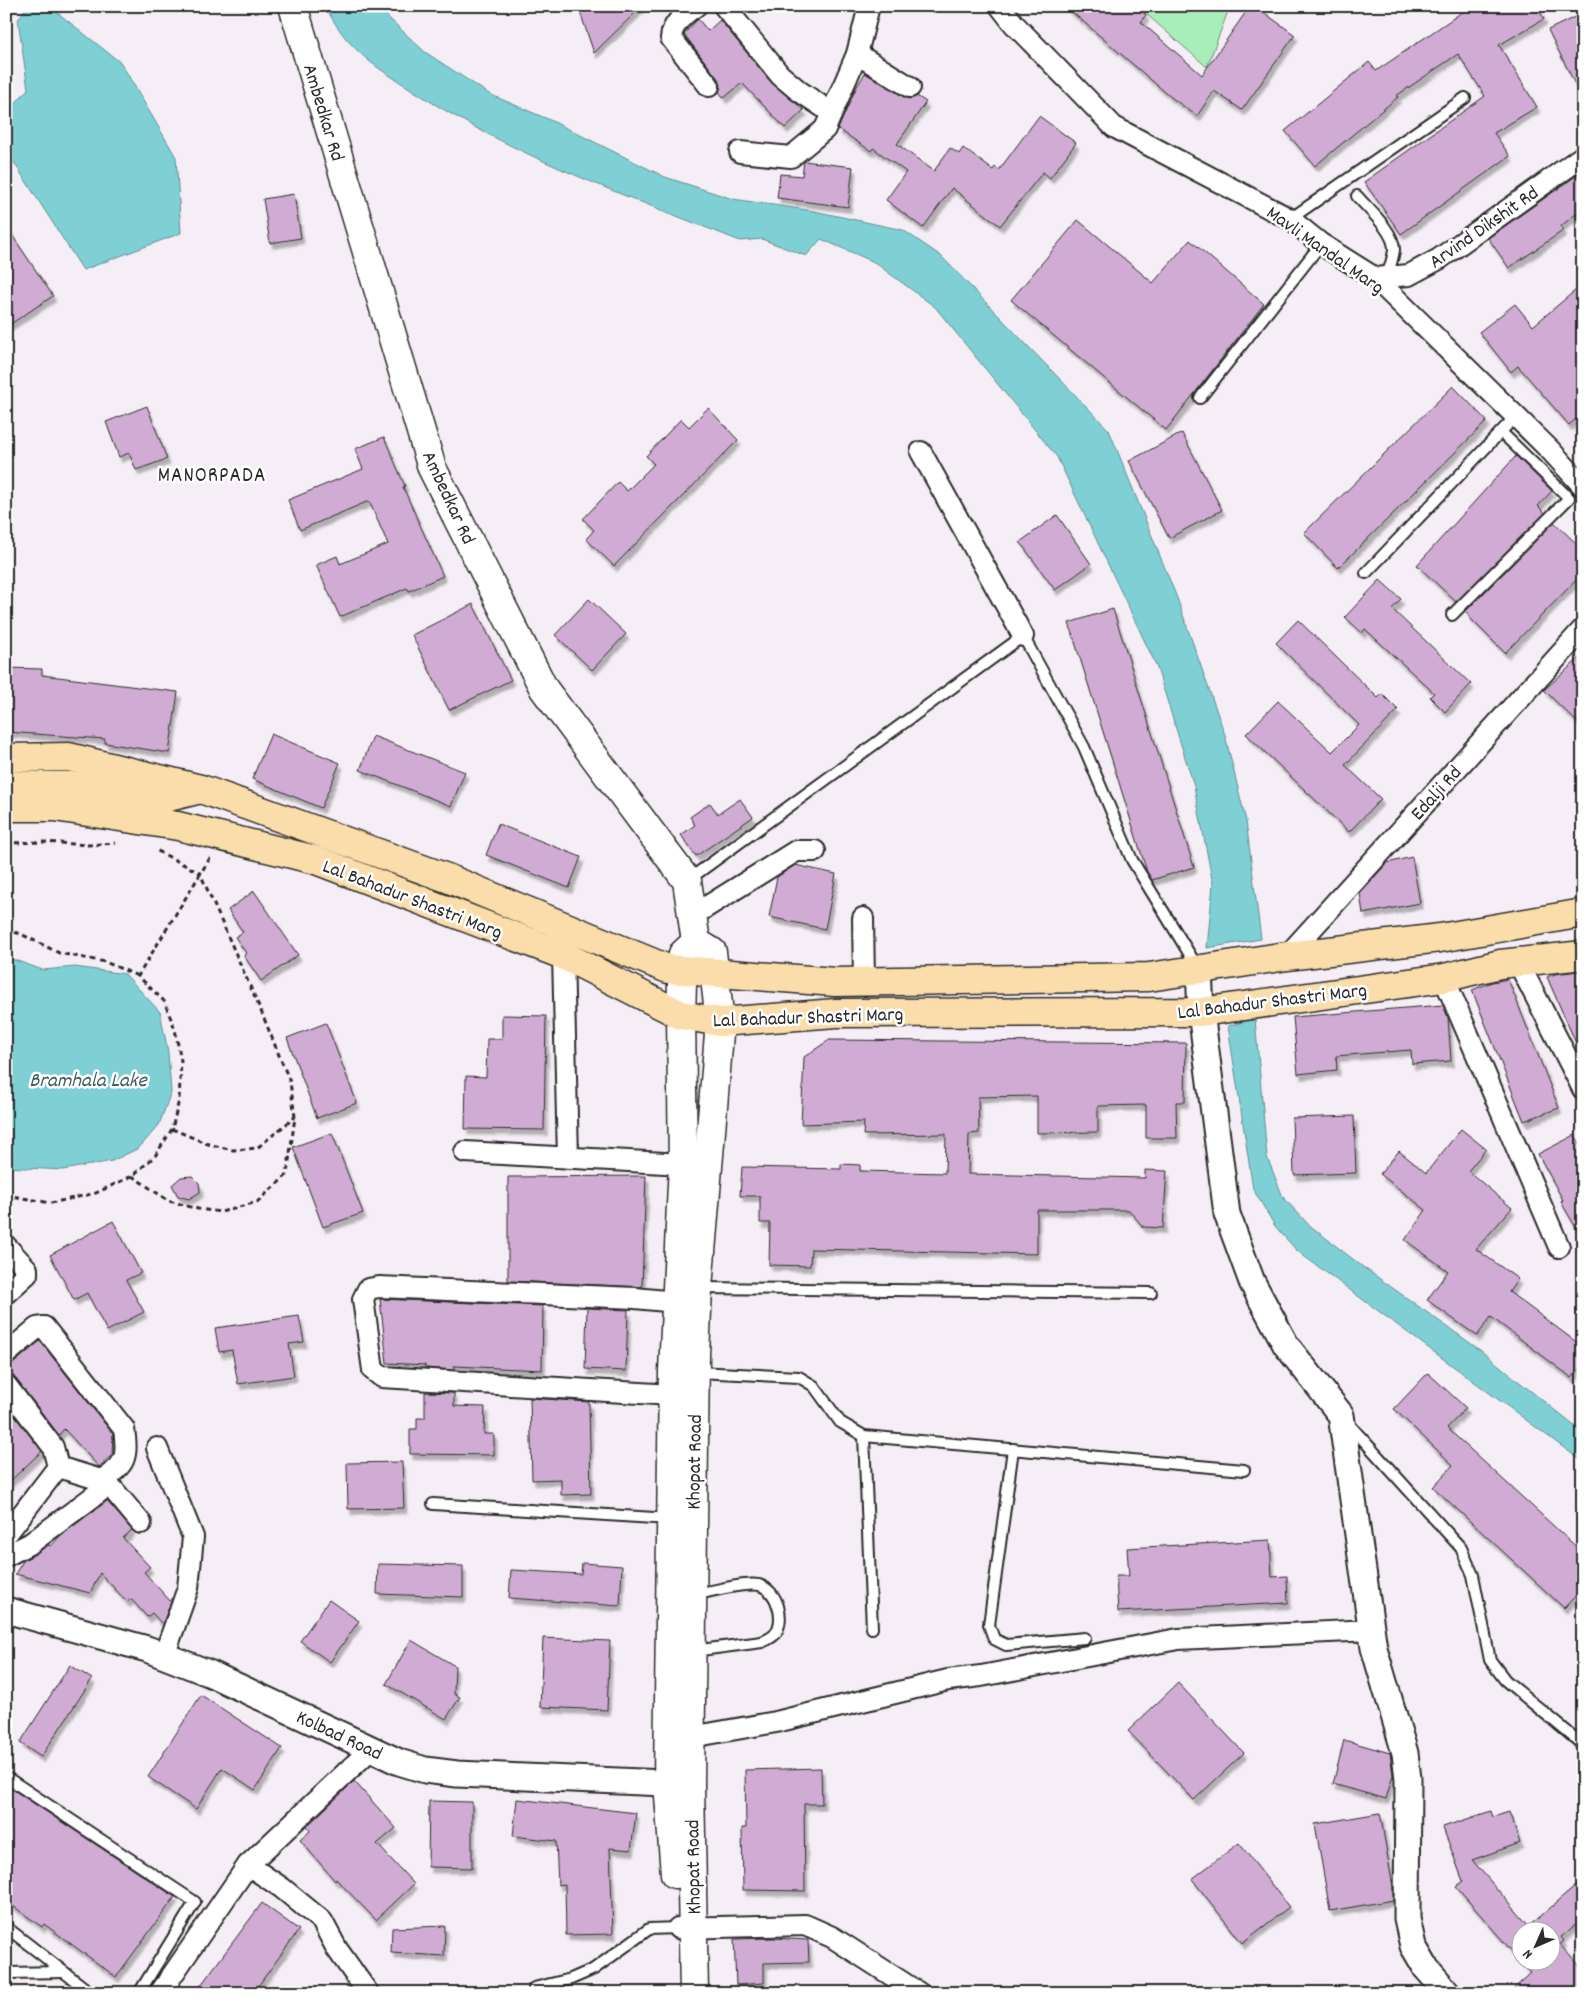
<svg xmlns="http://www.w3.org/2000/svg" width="1589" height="1999" font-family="Dekko,sans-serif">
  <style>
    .green { fill: #a8eeba; stroke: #6a8c72 }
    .water { fill: #7fd0d5; stroke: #5d8e91 }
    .building { fill: #d0abd3; stroke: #2b2b2b; fill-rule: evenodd; filter: url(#shadow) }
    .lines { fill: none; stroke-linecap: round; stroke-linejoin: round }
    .service-casing { stroke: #2b2b2b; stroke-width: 14 }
    .minor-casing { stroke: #2b2b2b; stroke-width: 24 }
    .tertiary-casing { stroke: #2b2b2b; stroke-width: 29 }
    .secondary-casing { stroke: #2b2b2b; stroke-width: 31 }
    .primary-casing { stroke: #2b2b2b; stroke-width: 31 }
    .path { stroke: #2b2b2b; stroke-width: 3; stroke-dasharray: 5 4; stroke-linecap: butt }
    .service { stroke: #fff; stroke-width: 10 }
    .minor { stroke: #fff; stroke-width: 20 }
    .tertiary { stroke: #fff; stroke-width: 25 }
    .secondary { stroke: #fff; stroke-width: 28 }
    .primary { stroke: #faddab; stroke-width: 28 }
    .labels { text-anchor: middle; stroke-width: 5; stroke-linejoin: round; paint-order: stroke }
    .street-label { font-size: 20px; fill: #2b2b2b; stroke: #fff }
    .neighbourhood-label { font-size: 21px; letter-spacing: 1px; fill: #2b2b2b; stroke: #fff }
    .water-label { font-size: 21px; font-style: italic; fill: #445d5e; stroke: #fff }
  </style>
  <defs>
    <filter id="shadow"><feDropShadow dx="3" dy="5.5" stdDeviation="1" flood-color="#0004"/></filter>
  </defs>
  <rect width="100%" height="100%" fill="#f6eef6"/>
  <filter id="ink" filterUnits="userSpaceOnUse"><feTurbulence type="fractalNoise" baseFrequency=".02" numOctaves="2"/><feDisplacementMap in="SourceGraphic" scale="10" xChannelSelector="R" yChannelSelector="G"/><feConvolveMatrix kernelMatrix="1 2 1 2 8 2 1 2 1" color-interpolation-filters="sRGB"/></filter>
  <g filter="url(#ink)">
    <polygon class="green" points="1137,6 1230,6 1207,67"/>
    <g class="water">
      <polygon points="27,6 49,6 121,63 176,157 181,233 83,270 6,150 6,114 28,89 18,20"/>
      <path d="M325,6h51l49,46 64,42 61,26 115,57 68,22 81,12 89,19 38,26 168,174 68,168 48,137 21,86 15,118 -54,9 6,-64 -19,-98 -38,-121 -99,-208 -122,-150 -61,-45 -53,-23 -15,17 -44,-17 -22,2c-110,-44 -226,-84 -326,-150 -20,-13 -42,-25 -58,-42 -13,-12 -23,-28 -31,-43z"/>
      <polygon points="6,957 43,970 75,967 125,974 160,1012 168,1052 171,1092 159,1125 139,1148 112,1161 63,1170 6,1167"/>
      <polygon points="1255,1019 1267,1157 1283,1197 1308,1224 1363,1267 1480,1350 1583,1433 1583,1462 1297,1251 1275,1226 1253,1189 1228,1026"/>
    </g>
    <g class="building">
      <polygon points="578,6 642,6 594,53"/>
      <polygon points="1065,6 1136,6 1146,15 1141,22 1202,75 1250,6 1255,6 1295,35 1242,110 1214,91 1197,116 1172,98"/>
      <polygon points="1471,6 1537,6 1544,19 1499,45 1537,107 1494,133 1510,156 1401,234 1364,182 1485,96 1458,54 1396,96 1398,97 1315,166 1285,131 1369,62 1376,71"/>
      <polygon points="1583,13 1583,100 1548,30"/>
      <polygon points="698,19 708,31 720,20 771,82 804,110 785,128 742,83 724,98 719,92 721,85 718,79 684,34"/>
      <polygon points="865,73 904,97 910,99 917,96 926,102 897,144 934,171 950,148 959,154 963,148 993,170 995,167 999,170 1039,116 1076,143 1050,178 1043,172 1000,226 952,188 923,228 886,200 906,172 873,148 871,151 838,129 856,88"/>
      <polygon points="804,161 853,167 848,207 777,198 780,174 802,176"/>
      <polygon points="1583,171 1583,212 1581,210 1561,226 1564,230 1509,268 1488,238"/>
      <polygon points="294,194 301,238 270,243 263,199"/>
      <polygon points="1078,220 1153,283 1190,240 1264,304 1166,430 1011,300"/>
      <polygon points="6,226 53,296 6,327"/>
      <polygon points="1583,284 1583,413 1569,425 1518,366 1511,372 1479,332 1515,304 1533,326"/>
      <polygon points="1453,386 1487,421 1338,568 1304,533"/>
      <polygon points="147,406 167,459 136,470 129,453 119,457 106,422"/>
      <polygon points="708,408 738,440 614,566 586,539 594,530 583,519 618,482 627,491 654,464 646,456 681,419 689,427"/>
      <polygon points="1182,433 1222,510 1169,538 1129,461"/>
      <polygon points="384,437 405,486 403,487 443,576 409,591 407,588 340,617 316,565 337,556 340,564 388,544 369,501 300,530 288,500 363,469 355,449"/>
      <polygon points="1516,456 1552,491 1538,506 1545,513 1456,602 1417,565"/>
      <polygon points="1057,515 1091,564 1055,590 1020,542"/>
      <polygon points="1554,522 1583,550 1583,573 1505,653 1468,616 1469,614 1466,611"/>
      <polygon points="1380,580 1401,599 1392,609 1471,684 1445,712 1430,697 1434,693 1365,629 1362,633 1345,617"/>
      <polygon points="589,599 626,634 592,670 555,635"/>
      <polygon points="473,604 511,680 449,710 412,635"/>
      <polygon points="1113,609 1194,867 1152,880 1147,872 1069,623"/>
      <polygon points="1298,620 1378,698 1382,694 1398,710 1345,765 1381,799 1349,832 1246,734 1278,701 1332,752 1359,725 1276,643"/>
      <polygon points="1583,655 1583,728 1544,690"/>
      <polygon points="6,668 42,669 42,675 178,692 169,753 105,743 105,739 6,732"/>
      <polygon points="271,734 340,763 321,808 252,779"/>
      <polygon points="373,736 465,772 451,806 360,770"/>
      <polygon points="740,799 753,817 696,856 681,835 695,825 690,817 710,803 718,814"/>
      <polygon points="498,824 581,857 569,888 486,855"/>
      <polygon points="1412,857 1420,903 1363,914 1360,893 1387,863"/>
      <polygon points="795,865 836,874 825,929 769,917 777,877"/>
      <polygon points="254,891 298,955 261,981 244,956 246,953 235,937 243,932 228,910"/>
      <polygon points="1579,971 1583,981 1583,1059 1547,977 1555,974"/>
      <polygon points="1508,979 1559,1108 1524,1121 1472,990 1492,982"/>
      <polygon points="1443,1005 1448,1017 1451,1061 1412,1064 1411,1050 1336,1056 1337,1070 1298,1074 1293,1017"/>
      <polygon points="502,1015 546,1016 544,1130 465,1129 466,1076 486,1077 487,1039 502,1039"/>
      <polygon points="326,1023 357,1103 317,1118 287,1038"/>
      <polygon points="829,1040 1186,1043 1185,1102 1176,1102 1177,1138 1146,1138 1146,1105 1098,1106 1098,1132 1037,1133 1037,1096 978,1097 979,1133 969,1134 968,1174 1145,1178 1145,1170 1167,1171 1163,1228 1143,1227 1129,1210 1037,1210 1037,1254 811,1249 810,1266 769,1265 770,1223 760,1223 760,1196 740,1196 742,1167 841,1169 841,1164 860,1165 860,1171 945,1173 946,1134 863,1135 864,1122 801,1124 804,1057"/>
      <polygon points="1354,1116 1356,1173 1294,1175 1292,1118"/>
      <polygon points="1461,1129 1486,1149 1468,1171 1512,1208 1476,1249 1518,1279 1509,1292 1583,1347 1583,1364 1572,1378 1491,1317 1477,1336 1427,1300 1448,1271 1405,1240 1426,1210 1380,1174 1399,1151 1426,1173"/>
      <polygon points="332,1133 363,1213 323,1227 293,1147"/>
      <polygon points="1575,1135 1583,1150 1583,1240 1561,1202 1563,1200 1538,1154"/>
      <polygon points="192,1176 199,1183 200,1192 189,1199 178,1196 172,1185 181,1177"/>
      <polygon points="646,1176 642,1287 508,1281 508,1177"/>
      <polygon points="113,1221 141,1273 126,1280 144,1312 107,1331 87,1293 74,1300 50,1255"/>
      <polygon points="380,1299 543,1306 542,1370 454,1366 454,1370 425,1368 425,1365 387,1363"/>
      <polygon points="587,1308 628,1310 626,1371 585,1369"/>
      <polygon points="299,1316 304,1342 289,1344 294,1376 238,1384 232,1350 219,1352 215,1328"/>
      <polygon points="40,1341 113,1434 112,1455 99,1467 64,1429 59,1435 15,1378 6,1373 6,1366 14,1363"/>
      <polygon points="1428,1373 1466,1408 1447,1428 1583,1553 1583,1588 1564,1608 1433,1487 1453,1465 1394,1409"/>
      <polygon points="425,1392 454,1393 454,1406 485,1407 484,1434 494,1434 494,1455 410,1454 410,1429 417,1429 417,1418 425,1418"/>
      <polygon points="530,1398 589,1402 591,1494 561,1495 561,1479 532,1480"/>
      <polygon points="6,1405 42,1451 6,1485"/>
      <polygon points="402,1462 404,1508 348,1509 347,1463"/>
      <polygon points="107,1501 132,1530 123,1538 150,1567 144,1572 171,1602 164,1620 161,1623 152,1613 147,1617 131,1599 127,1602 100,1573 90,1593 15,1574 23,1561 49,1545 51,1546 61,1535"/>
      <polygon points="1270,1540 1272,1577 1287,1576 1288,1603 1118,1612 1116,1576 1129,1576 1127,1548"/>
      <polygon points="582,1563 622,1566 620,1606 509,1598 511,1570 581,1574"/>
      <polygon points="378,1564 463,1566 463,1597 377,1594"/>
      <polygon points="329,1600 359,1621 330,1662 300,1641"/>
      <polygon points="543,1638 610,1641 607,1710 540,1707"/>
      <polygon points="411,1640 455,1666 454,1694 460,1697 446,1719 386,1684"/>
      <polygon points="70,1665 92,1679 41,1757 20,1743"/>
      <polygon points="1178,1683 1244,1753 1194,1800 1128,1731"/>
      <polygon points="201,1695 282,1748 255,1790 222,1768 196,1809 148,1777"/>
      <polygon points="1344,1740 1390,1753 1393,1775 1386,1799 1333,1784"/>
      <polygon points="821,1768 822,1804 804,1804 805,1891 743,1890 742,1828 746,1828 745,1770"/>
      <polygon points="354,1781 396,1828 377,1844 414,1884 376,1920 336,1879 335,1881 300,1840 310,1831 307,1826"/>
      <polygon points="6,1785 175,1897 116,1977 44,1924 42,1927 6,1901"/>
      <polygon points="517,1799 636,1813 631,1850 610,1848 613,1934 566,1935 565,1884 558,1885 556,1841 513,1836"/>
      <polygon points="429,1801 472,1802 472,1868 428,1867"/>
      <path d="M1491,1811l2,6 16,-5 11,31 -48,17 57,66 54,-46v39l-22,18 3,4 -4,3 23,25v24h-74l22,-20 -75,-86 7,-6 -20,-53v-1zM1522,1932h30v30h-30z"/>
      <polygon points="1380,1813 1393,1887 1393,1900 1330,1911 1315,1824"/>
      <polygon points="1239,1843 1289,1907 1242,1943 1192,1879"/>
      <polygon points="262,1903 299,1930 253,1993 195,1993"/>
      <polygon points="445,1926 444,1956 391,1953 392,1928"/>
      <polygon points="773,1938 808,1940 809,1962 764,1963 764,1983 736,1985 734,1939"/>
    </g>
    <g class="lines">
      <defs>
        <g id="service">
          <path d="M1357,196c11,13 38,36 37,54 -1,9 -5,19 -7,27"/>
          <polyline points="1290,219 1465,98"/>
          <polyline points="1200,398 1321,244"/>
          <polyline points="1366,573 1515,417"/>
          <polyline points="1452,615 1569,498 1501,432"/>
          <polyline points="688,880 1023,636 1084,747 1132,860 1198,968"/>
          <polyline points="700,1288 1151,1293"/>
          <polyline points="696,1372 799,1377 814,1386 840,1422 864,1436 1244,1470"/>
          <polyline points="1347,1422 1461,1548 1473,1575 1490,1660 1505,1680 1583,1745"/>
          <polyline points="864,1436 872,1628"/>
          <polyline points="1013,1449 989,1625 994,1639 1006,1645 1085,1638"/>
          <polyline points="433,1504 670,1519"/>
          <path d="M693,1651l69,-9c4,-2 10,-4 13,-8 11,-15 2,-44 -16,-49 -15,-3 -50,7 -66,10"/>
          <polyline points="6,1777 195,1902 139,1993"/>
          <polyline points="6,1927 91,1993"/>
          <polyline points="6,1973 64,1972"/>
          <polyline points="534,1988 571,1979 594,1969 649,1929 678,1928"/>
        </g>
        <g id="minor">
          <path d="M696,6c-12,8 -24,18 -25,32l38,48"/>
          <polyline points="724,6 780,75 799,91 832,113"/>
          <polyline points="1000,6 1014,24 1114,127 1290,219 1321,244 1375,278 1551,451 1583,486"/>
          <polyline points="857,54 910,87"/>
          <polyline points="740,152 791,157 825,129 857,54 869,6"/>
          <polyline points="1375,278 1409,275 1439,259 1583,156"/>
          <polyline points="921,452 1023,636"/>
          <polyline points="692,916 796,851 815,851"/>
          <polyline points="863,918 864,981"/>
          <polyline points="563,955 568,1158"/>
          <polyline points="1287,956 1583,629"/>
          <polyline points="1518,962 1583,1089"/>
          <polyline points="1444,978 1559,1247"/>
          <polyline points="465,1152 683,1164"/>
          <polyline points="6,1246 27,1269 27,1274 6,1293"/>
          <path d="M6,1354l31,-26 7,-1 80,102c4,28 2,37 -23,51l-43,-13"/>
          <polyline points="6,1385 53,1447 58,1467 6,1535"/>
          <polyline points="672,1395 382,1377 373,1370 363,1299 368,1289 379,1287 635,1298 676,1302"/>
          <polyline points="157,1448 193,1537 188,1588 164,1656"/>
          <polyline points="6,1556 31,1543 106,1487 111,1487 141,1523"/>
          <polyline points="691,1737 776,1722 948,1680 981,1676 1178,1639 1372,1630"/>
          <polyline points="248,1865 282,1888 322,1921 337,1949 368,1993"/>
          <polyline points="678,1928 805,1925 832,1937 919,1993"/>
          <polyline points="160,1993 248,1865 371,1749"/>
        </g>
        <g id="tertiary">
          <polyline points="1199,969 1201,1012 1227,1214 1252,1282 1286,1345 1341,1415 1374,1648 1405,1753 1408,1779 1407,1919 1413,1946 1426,1968 1448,1993"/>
          <polyline points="6,1610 147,1649 211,1674 399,1762 425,1770 457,1774 688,1784"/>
        </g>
        <g id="secondary">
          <polyline points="293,6 432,468 544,689 687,881 696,942"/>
          <polyline points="675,1874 668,1783 673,1371 683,1164 681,1015 683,954 696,942"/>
          <polyline points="694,1993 690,1784 695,1355 698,1288 720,1022 712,952 696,942"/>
        </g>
        <g id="primary">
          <polyline points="6,758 69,757 201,789 447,878 668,969 835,982 1149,977 1287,956 1440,938 1583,913"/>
          <polyline points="6,786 71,786 161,799 197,790"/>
          <polyline points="6,807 55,807 178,826 316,860 563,955 681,1015 720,1022 836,1013 1201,1012 1444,978 1500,964 1583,955"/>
        </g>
      </defs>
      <use href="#service" class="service-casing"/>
      <use href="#minor" class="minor-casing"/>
      <use href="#tertiary" class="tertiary-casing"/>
      <use href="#secondary" class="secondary-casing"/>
      <use href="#primary" class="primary-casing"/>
      <g class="path">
        <polyline points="6,843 44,842 88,845 116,843"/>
        <polyline points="6,930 21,934 59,953 105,962 138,976"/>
        <polyline points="172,1129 208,1144 233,1150 257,1148 295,1117"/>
        <polyline points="132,1176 169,1201 198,1209 221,1212 257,1202 287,1175 295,1117 290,1082 261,1011 200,873 156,850"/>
        <polyline points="6,1195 51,1203 96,1193 132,1176 155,1156 172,1129 179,1100 181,1061 175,1029 164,1001 138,976 210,858"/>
      </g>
      <use href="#service" class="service"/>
      <use href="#minor" class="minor"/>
      <use href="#tertiary" class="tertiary"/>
      <use href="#secondary" class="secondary"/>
      <use href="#primary" class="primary"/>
    </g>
  </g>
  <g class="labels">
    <g class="street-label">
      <text transform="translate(325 112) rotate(73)" y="7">Ambedkar Rd</text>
      <text transform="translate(1483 226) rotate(-35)" y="7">Arvind Dikshit Rd</text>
      <text transform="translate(1326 249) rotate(35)" y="7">Mavli Mandal Marg</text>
      <text transform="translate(450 497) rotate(65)" y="7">Ambedkar Rd</text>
      <text transform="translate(1435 792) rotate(-48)" y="7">Edalji Rd</text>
      <text transform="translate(413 898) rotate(21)" y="7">Lal Bahadur Shastri Marg</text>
      <text transform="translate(1272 1000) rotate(-7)" y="7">Lal Bahadur Shastri Marg</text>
      <text transform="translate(808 1016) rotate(-2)" y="7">Lal Bahadur Shastri Marg</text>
      <text transform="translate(693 1462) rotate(-89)" y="7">Khopat Road</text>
      <text transform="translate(340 1734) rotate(25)" y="7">Kolbad Road</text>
      <text transform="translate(692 1867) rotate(-91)" y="7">Khopat Road</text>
    </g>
    <g class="neighbourhood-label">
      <text x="212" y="481">MANORPADA</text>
    </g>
    <g class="water-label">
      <text x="88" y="1086">Bramhala Lake</text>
    </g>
  </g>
  <rect width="1589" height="1999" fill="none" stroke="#fff" stroke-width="25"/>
  <rect x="12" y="12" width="1564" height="1974" fill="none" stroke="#2b2b2b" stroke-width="2" filter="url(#ink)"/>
  <g transform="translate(1536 1946) rotate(225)"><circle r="24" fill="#ffffff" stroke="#aaaaaa"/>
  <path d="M0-4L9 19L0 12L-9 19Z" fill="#2b2b2b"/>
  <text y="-8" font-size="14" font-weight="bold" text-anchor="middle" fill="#2b2b2b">N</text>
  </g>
</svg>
